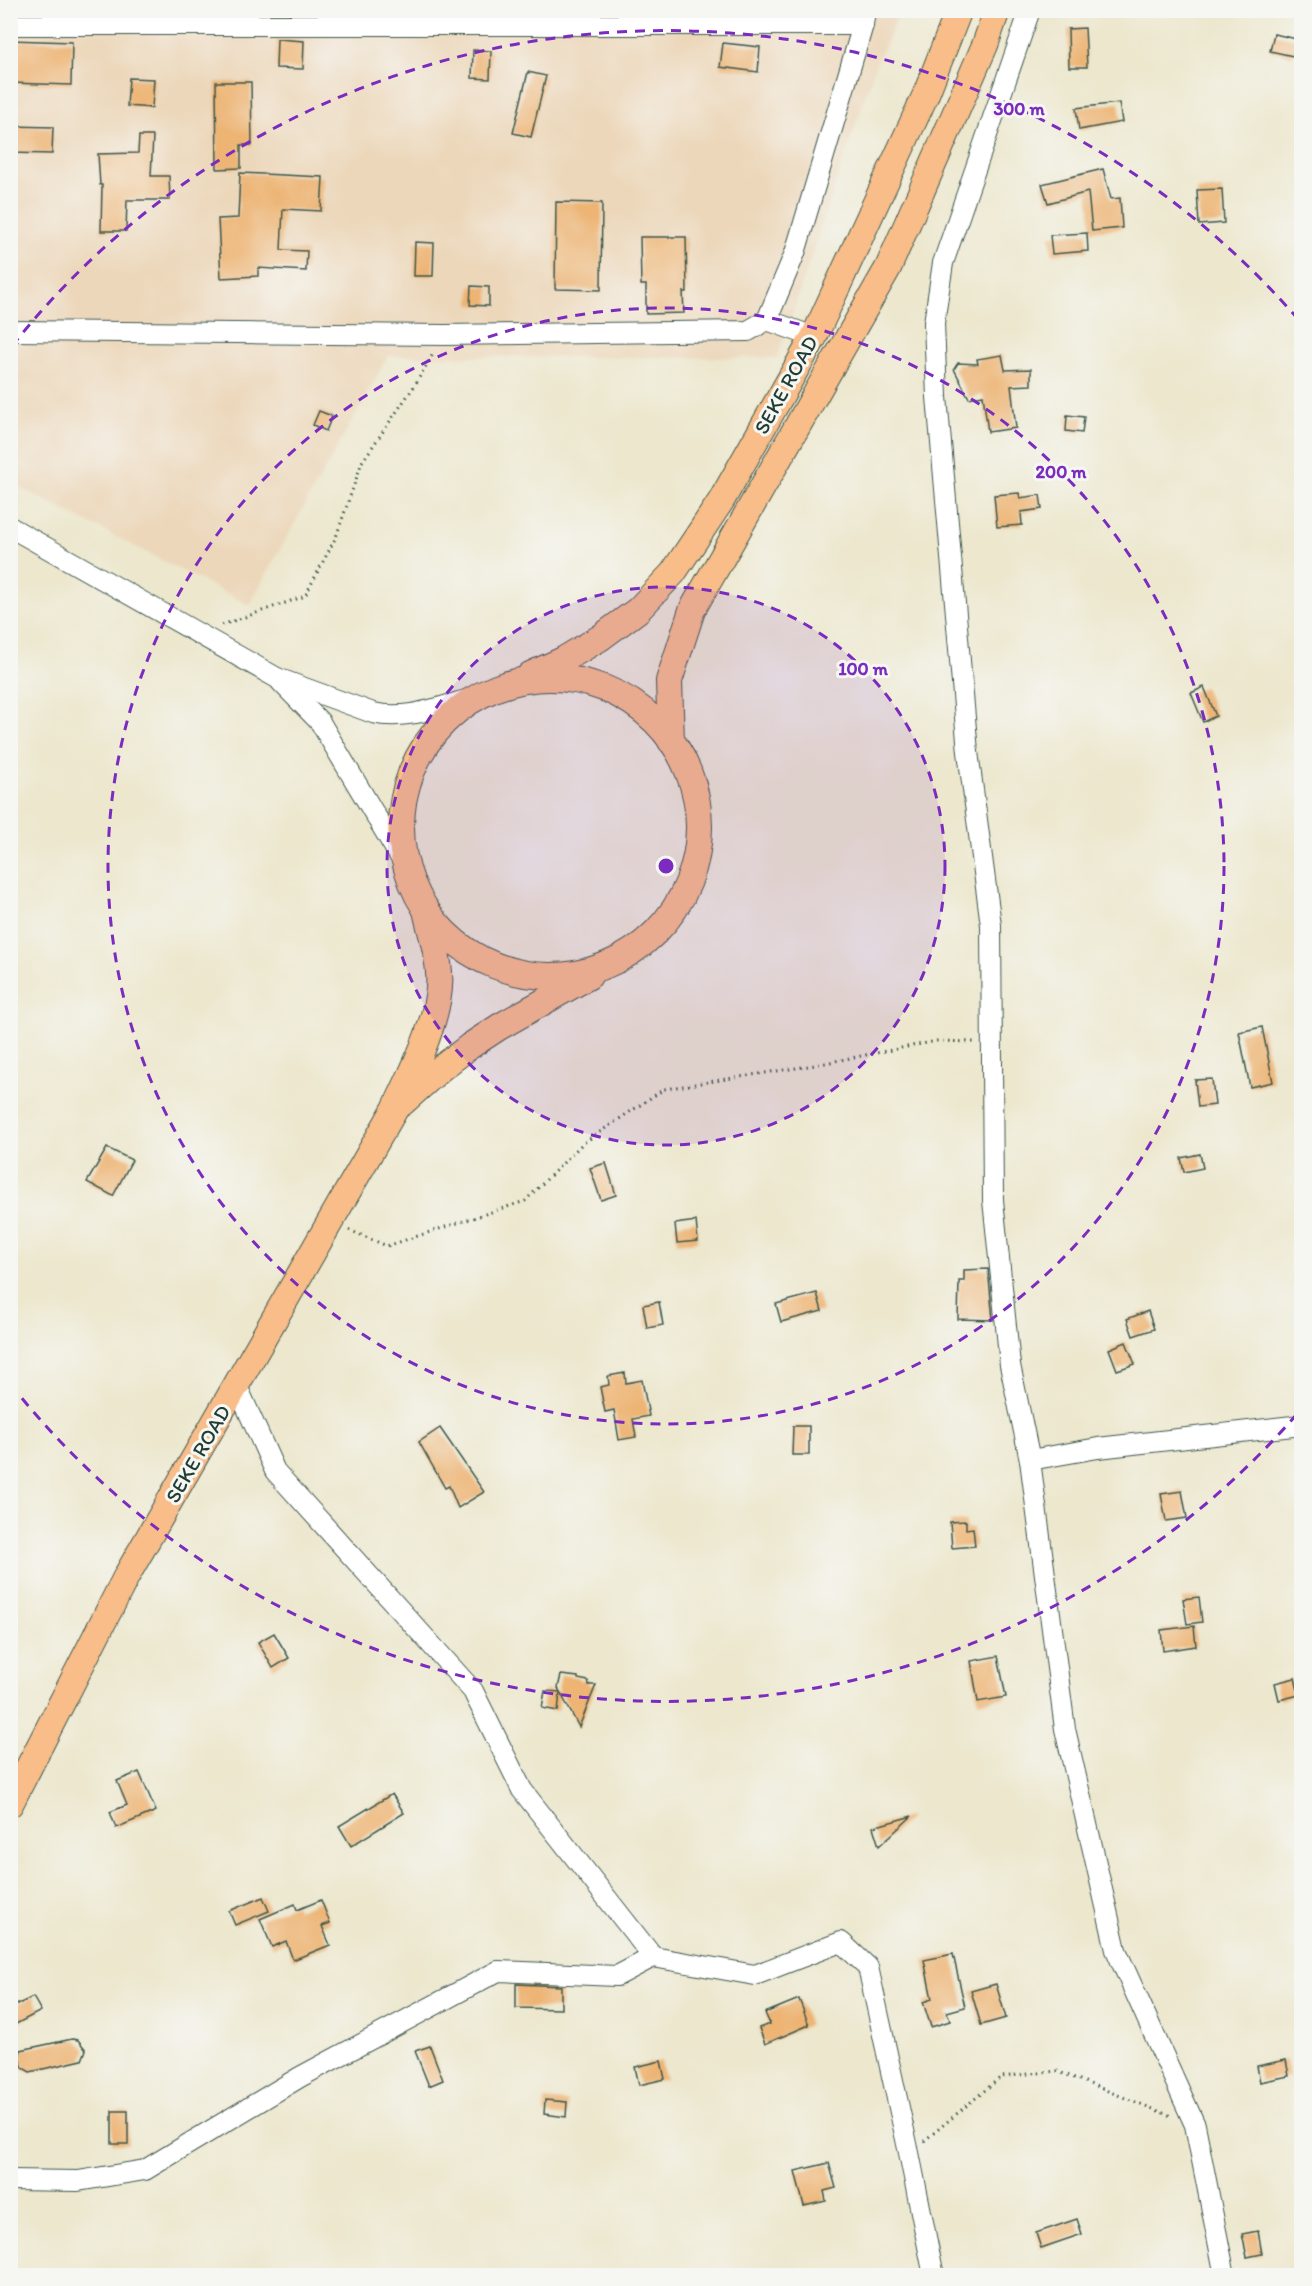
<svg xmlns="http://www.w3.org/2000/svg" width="1312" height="2286" font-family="Itim,sans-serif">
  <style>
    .built { fill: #ecd7ba }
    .building { fill: #edb473 }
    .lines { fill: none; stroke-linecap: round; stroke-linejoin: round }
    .minor-casing { stroke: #3e564b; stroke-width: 22 }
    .major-casing { stroke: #3e564b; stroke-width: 28 }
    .path { stroke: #3e564b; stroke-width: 3; stroke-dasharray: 1.5 4.5; stroke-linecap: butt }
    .minor { stroke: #fff; stroke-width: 20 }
    .major { stroke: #f8bd89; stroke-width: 26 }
    .ring { fill: none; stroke: #7b2cbf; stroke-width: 3; stroke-dasharray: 10 8 }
    .labels { text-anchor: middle; stroke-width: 6; stroke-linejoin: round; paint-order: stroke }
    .street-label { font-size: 21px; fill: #1f3d34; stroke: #f6f6f2 }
    .centre { fill: #7b2cbf; stroke: #f6f6f2; stroke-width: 3 }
    .ring-label { font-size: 18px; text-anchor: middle; font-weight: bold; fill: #7b2cbf; stroke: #f6f6f2; stroke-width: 6; stroke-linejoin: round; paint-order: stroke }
  </style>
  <rect width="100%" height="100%" fill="#f6f6f2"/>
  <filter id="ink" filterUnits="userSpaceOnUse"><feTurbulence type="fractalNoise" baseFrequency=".0167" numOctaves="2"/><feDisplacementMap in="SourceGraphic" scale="12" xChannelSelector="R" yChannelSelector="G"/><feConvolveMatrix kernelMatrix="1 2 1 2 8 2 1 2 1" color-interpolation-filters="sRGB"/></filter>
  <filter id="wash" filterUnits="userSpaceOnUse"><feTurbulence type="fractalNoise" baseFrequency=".008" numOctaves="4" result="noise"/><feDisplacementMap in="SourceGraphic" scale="24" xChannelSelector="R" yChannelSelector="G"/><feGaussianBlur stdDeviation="1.35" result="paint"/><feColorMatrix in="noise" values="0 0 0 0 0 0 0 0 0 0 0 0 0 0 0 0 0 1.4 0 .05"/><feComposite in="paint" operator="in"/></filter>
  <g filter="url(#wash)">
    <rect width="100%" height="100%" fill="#ece7cd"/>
    <polygon class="built" points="10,11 900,11 876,64 777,358 388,356 249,605 11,483"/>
    <g id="blocks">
      <g class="building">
        <polygon points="1085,28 1087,67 1069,67 1068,29"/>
        <polygon points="1274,34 1297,39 1293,56 1270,51"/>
        <polygon points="277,39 304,41 303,69 276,68"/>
        <polygon points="10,40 72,42 71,85 10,83"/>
        <polygon points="723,43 760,47 758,72 720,67"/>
        <polygon points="473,50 491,51 490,79 472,78"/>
        <polygon points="528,72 546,76 531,137 513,133"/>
        <polygon points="129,78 154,79 152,108 127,106"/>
        <polygon points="216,82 251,82 252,145 241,145 241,168 217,169"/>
        <polygon points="1119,103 1122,122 1079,130 1076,108"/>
        <polygon points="10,126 53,127 52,154 10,153"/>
        <polygon points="139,136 153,136 151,176 169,176 170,200 127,200 126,231 101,231 102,185 100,185 98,154 138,153"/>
        <polygon points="1103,169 1111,199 1120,198 1122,228 1092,231 1088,192 1048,203 1042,184"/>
        <polygon points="240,173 323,177 321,211 283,209 281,250 307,251 306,271 258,268 258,276 221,278 218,219 238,218"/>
        <polygon points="1222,189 1224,223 1199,225 1197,190"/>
        <polygon points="556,202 602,203 601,290 555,289"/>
        <polygon points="1087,233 1088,251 1052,254 1050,235"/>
        <polygon points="640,237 686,237 687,292 683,292 684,313 646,314 646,285 641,285"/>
        <polygon points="415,242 434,243 433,276 414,276"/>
        <polygon points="471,286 489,287 489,306 470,305"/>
        <polygon points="1002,355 1005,370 1031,369 1031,385 1011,386 1016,428 988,432 983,395 969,398 954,369 958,363 978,364 977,359"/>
        <polygon points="319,411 332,416 326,431 313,425"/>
        <polygon points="1067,415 1084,417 1082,433 1066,431"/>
        <polygon points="1019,493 1020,498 1040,495 1042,509 1021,512 1022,525 997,527 994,495"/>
        <polygon points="1204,687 1216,716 1203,722 1191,693"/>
        <polygon points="1262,1027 1273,1082 1250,1087 1239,1032"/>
        <polygon points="1212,1079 1215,1105 1198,1107 1195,1080"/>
        <polygon points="107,1148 132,1160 113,1196 87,1182"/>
        <polygon points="1200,1154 1203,1168 1184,1172 1181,1158"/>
        <polygon points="606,1163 616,1195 601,1200 590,1168"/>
        <polygon points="696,1221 698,1241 677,1243 675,1224"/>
        <polygon points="988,1269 993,1320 958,1319 959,1281 964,1281 964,1270"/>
        <polygon points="817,1293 822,1311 781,1322 776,1304"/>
        <polygon points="659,1302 663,1325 647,1328 643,1305"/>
        <polygon points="1148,1311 1154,1329 1133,1336 1127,1319"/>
        <polygon points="1126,1342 1135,1364 1117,1370 1109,1349"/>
        <polygon points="625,1373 626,1383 642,1380 649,1416 633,1419 636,1437 619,1440 614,1410 605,1412 600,1387 609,1385 608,1376"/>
        <polygon points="793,1426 809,1426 809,1455 792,1455"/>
        <polygon points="440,1428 484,1492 458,1508 449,1486 445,1488 419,1442"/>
        <polygon points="1182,1491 1187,1518 1166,1521 1161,1494"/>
        <polygon points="966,1521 966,1529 973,1528 975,1546 952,1548 950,1522"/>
        <polygon points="1199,1597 1202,1622 1187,1624 1183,1599"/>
        <polygon points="1194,1626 1196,1646 1163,1651 1161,1630"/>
        <polygon points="274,1633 289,1658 273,1668 258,1642"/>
        <polygon points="998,1656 1006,1697 978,1702 971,1661"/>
        <polygon points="561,1675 578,1677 578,1679 588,1681 589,1685 596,1685 579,1727 560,1692 558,1711 542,1708 545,1691 560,1692 558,1688"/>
        <polygon points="1295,1678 1299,1695 1279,1700 1275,1683"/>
        <polygon points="139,1772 156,1811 116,1828 110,1812 127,1805 117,1781"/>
        <polygon points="392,1794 404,1813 351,1846 339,1826"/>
        <polygon points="912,1816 879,1846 873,1827"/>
        <polygon points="263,1897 269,1911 235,1925 229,1911"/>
        <polygon points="321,1900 330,1923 322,1926 330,1945 293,1960 286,1941 272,1947 260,1919 295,1904 297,1910"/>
        <polygon points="953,1954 965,2007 947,2012 950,2021 931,2027 923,2002 932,1999 924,1960"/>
        <polygon points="516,1984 561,1986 561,2009 516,2008"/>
        <polygon points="996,1984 1006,2018 981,2025 971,1991"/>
        <polygon points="33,1997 41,2011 10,2027 10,2008"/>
        <polygon points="799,1999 809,2025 765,2044 759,2028 770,2024 765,2013"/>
        <polygon points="72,2039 78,2040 86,2050 82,2060 30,2072 23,2068 19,2057 21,2050"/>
        <polygon points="430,2046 443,2080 429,2086 415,2051"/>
        <polygon points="1286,2060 1289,2076 1260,2082 1257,2066"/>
        <polygon points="661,2061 665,2079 639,2085 635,2067"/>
        <polygon points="545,2100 567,2102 566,2117 544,2114"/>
        <rect x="112" y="2111" width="16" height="33"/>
        <polygon points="829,2163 836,2188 824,2191 826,2201 804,2206 795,2171"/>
        <polygon points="1077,2219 1082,2234 1041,2248 1036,2233"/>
        <polygon points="1258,2231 1262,2254 1247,2257 1242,2234"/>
      </g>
    </g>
  </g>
  <g filter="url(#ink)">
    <use href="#blocks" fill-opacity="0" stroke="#3e564b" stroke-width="1.5"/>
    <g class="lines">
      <defs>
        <g id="minor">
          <polyline points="1030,10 943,263 934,323 937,397 968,752 991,925 993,1200 1010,1365 1030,1460 1065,1729 1116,1950 1195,2125 1225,2276"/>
          <polyline points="10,25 863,25"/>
          <polyline points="767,320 814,337"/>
          <polyline points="10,331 445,335 748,331 767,320 795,253 863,25 865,10"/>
          <path d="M10,527l267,151 96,35c33,8 70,-7 103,-16"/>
          <polyline points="281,682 320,722 406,867"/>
          <polyline points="237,1386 275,1471 473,1691 522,1790 653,1957 755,1975 841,1942 868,1967 909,2153 934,2276"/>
          <polyline points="1030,1460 1098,1448 1302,1425"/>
          <polyline points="10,2180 78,2181 145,2170 300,2077 498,1971 617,1976 653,1957"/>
        </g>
        <g id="major">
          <polyline points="530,675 563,660 600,638 638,610 673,573 721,501 814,337 926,94 959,10"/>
          <circle cx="550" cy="827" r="149"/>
          <polyline points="671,741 669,681 692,610 888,268 985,45 997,10"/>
          <polyline points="402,1103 440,1069 470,1046 499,1027 589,976"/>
          <path d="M10,1804l117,-229 268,-466c17,-36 48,-96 44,-136 -1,-21 -9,-43 -13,-63"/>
        </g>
      </defs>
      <use href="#minor" class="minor-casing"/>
      <use href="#major" class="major-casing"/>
      <g class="path">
        <polyline points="222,625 305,596 336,537 362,462 415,385 433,354"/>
        <polyline points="349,1230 387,1246 525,1201 582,1144 664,1089 815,1065 937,1041 974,1042"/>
        <polyline points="924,2141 1001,2077 1057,2071 1171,2116"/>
      </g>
      <use href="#minor" class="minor"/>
      <use href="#major" class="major"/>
    </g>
  </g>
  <circle cx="666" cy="866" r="279" fill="#7b2cbf" fill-opacity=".12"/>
  <g class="ring">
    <circle cx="666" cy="866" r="279"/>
    <circle cx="666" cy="866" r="558"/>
    <path d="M1297 1414A836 836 0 0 1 12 1386M12 346A836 836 0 0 1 1297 318"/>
  </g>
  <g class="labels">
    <g class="street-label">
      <text transform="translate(786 385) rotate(-61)" y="7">SEKE ROAD</text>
      <text transform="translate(198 1454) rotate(-60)" y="7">SEKE ROAD</text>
    </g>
  </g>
  <circle cx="666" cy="866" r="9" class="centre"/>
  <g class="ring-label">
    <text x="1019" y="115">300 m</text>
    <text x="1061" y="478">200 m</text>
    <text x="863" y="675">100 m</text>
  </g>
  <rect width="1312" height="2286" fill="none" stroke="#f6f6f2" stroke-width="36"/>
</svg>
